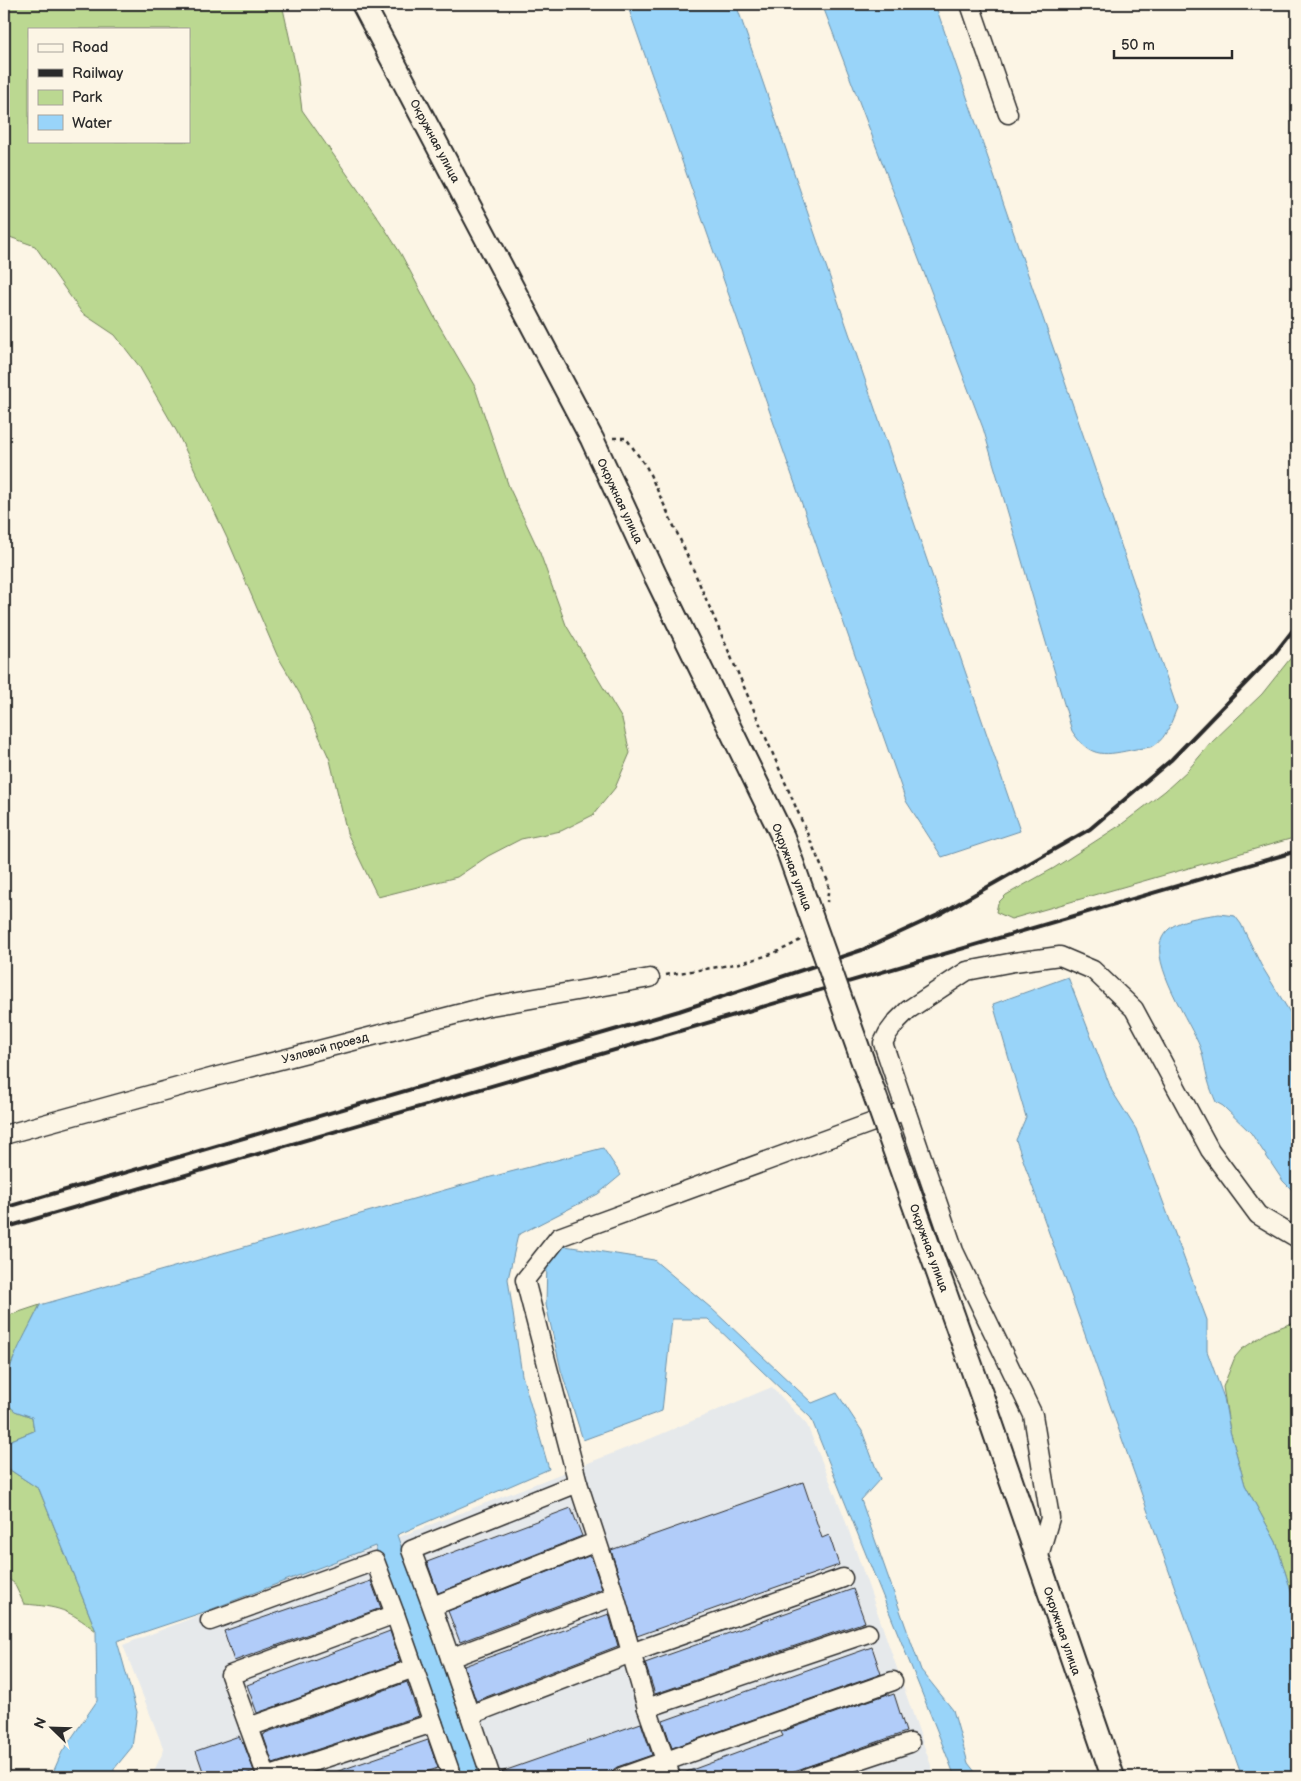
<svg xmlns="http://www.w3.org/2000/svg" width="1301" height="1781" font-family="'Balsamiq Sans',sans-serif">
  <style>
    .built { fill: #e6e9eb }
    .green { fill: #bbd891; stroke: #73825e; fill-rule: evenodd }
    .water { fill: #99d4f9; stroke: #6d90a7 }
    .building { fill: #b1ccf9; stroke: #2b2b2b }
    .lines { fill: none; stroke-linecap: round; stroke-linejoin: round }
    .minor-casing { stroke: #2b2b2b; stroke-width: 21 }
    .major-casing { stroke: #2b2b2b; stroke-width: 26 }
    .path { stroke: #2b2b2b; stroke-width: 2.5; stroke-dasharray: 4 4; stroke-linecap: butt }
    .minor { stroke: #fcf5e5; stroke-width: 18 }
    .major { stroke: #fcf5e5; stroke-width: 22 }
    .rail { stroke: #2b2b2b; stroke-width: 4 }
    .major-bridge-casing { stroke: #2b2b2b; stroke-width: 26; stroke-linecap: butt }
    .major-bridge { stroke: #fcf5e5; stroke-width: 22 }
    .labels { text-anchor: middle; stroke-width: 4; stroke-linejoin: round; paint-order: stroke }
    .street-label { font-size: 12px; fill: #2b2b2b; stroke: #fcf5e5 }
  </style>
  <rect width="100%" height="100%" fill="#fcf5e5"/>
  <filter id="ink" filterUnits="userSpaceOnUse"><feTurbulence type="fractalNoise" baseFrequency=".02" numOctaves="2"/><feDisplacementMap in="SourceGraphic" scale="10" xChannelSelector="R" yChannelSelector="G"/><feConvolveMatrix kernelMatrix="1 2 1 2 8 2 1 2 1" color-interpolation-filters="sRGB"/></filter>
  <g filter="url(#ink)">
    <polygon class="built" points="772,1387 807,1425 842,1511 935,1777 151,1777 164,1750 123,1645 652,1438"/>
    <g class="green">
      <path d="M4,4h278l15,68 5,38 78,111 21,33 35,66 38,65 35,102 31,66 26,72 56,94 8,34 -15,35 -22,27 -32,16 -40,8 -33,17 -31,21 -79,20 -31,-64 -17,-73 -30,-66 -23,-39 -50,-117 -50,-106 -38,-66 -24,-31 -33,-22 -47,-67 -31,-11zM29,29h160v112h-160z"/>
      <polygon points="1297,650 1297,837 1011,919 996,912 998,903 1006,895 1054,868 1122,824 1165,791 1188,770 1211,743 1262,694"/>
      <polygon points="40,1305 6,1374 4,1393 4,1317"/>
      <polygon points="1297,1321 1297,1611 1276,1542 1245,1485 1230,1431 1223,1387 1235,1357 1242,1349 1268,1332"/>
      <polygon points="4,1401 15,1411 32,1417 34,1431 4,1443"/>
      <path d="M4,1466l35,23 57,142c-29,-22 -36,-24 -72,-27l-10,-21 -10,-7z"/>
    </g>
    <g class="water">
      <polygon points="627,4 736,4 1020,831 942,857 906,801"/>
      <path d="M822,4h113l242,704c-5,12 -10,29 -22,37 -4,3 -13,3 -19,4 -30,6 -45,11 -64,-18l-89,-303z"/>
      <path d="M1219,914l16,2 6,8 20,41 36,59v171l-14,-14 -32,-48 -28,-27 -7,-4c-3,-7 -6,-14 -8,-22 -3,-11 -4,-22 -8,-33 -9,-23 -51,-85 -38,-109 9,-19 39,-21 57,-24z"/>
      <polygon points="1068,977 1112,1091 1136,1129 1207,1320 1207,1351 1224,1398 1230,1431 1245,1485 1276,1542 1297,1611 1297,1777 1242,1777 1016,1140 1026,1117 993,1004"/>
      <path d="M603,1148l18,27 -23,19 -80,41 -10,44 14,96 27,94 -152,66 84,242h-20l-86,-231 -168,65 -90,30 20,71 -5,35 -18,22v8h-63l11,-25 35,-51 -1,-70 -57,-142 -35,-23v-23l30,-12 -2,-14 -17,-6 -11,-10c0,-34 22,-66 36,-96l447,-127z"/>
      <polygon points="565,1246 654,1260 711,1308 812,1403 837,1393 862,1431 880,1479 861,1500 921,1670 953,1710 968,1763 979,1777 955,1777 936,1728 811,1418 708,1319 672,1319 662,1411 583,1440 561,1370 546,1305 547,1261"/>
    </g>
    <g class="building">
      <polygon points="803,1482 822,1538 829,1535 839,1565 637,1636 611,1550"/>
      <polygon points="571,1508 582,1536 438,1593 427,1562"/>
      <polygon points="589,1556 591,1557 602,1589 460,1642 448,1611"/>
      <polygon points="371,1581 381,1608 234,1661 224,1631"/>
      <polygon points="853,1589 865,1622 655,1694 645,1663"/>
      <polygon points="609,1614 618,1646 476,1701 464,1666"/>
      <polygon points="390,1631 400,1662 257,1713 247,1685"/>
      <polygon points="872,1647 881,1674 672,1748 663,1721"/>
      <polygon points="407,1682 419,1716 273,1764 263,1735 265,1734 265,1733"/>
      <polygon points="888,1694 888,1696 894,1694 906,1732 777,1777 681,1777 681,1774 783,1736 781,1732"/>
      <polygon points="641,1723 652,1755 617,1767 613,1770 611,1777 608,1777 607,1773 593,1777 501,1777 501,1772"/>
      <polygon points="239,1736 242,1743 243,1742 254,1771 237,1777 205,1777 196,1751"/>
      <polygon points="428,1740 438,1768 412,1777 328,1777 327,1775"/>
    </g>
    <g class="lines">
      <defs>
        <g id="minor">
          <polyline points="970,4 1008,114"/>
          <polyline points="4,1135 218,1076 485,1007 650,978"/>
          <polyline points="578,1483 525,1280 559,1237 906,1110"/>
          <polyline points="1038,1559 1050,1518 1033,1415 954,1251 883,1043 888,1033 897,1021 908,1010 967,971 1014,962 1060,956 1093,970 1134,1009 1210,1150 1258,1215 1297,1238"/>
          <polyline points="615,1596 647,1708 671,1777"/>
          <polyline points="433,1606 596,1542"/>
          <polyline points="395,1614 452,1777"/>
          <polyline points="210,1621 375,1561 395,1614 230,1675 267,1777"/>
          <path d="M450,1658l165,-62 -37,-113 -167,67c29,75 54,151 80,227"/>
          <polyline points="647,1708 868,1633"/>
          <polyline points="470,1715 631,1653 843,1578"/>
          <polyline points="249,1727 414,1668"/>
          <polyline points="267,1777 433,1723"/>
          <polyline points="621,1777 893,1681"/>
          <polyline points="808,1777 910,1743"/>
        </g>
        <g id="major">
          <polyline points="363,4 592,439 656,577"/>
          <polyline points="984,1402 1113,1777"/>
        </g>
      </defs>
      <use href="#minor" class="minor-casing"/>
      <use href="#major" class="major-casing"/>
      <g class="path">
        <polyline points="613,438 626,438 647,468 684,548 829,884 827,902"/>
        <path d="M666,975c46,-8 94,-10 134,-35"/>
      </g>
      <use href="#minor" class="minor"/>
      <use href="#major" class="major"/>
      <g class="rail">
        <polyline points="4,1208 679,1011 862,950 940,914 1090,829 1171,760 1275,653 1297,625"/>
        <polyline points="4,1228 1297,851"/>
      </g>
      <defs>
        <polyline id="major-bridge" points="656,577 783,837 984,1402"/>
      </defs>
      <use href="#major-bridge" class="major-bridge-casing"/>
      <use href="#major-bridge" class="major-bridge"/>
    </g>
  </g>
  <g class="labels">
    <g class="street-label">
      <text transform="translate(435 141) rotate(62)" y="4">Окружная улица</text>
      <text transform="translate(620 501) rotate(65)" y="4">Окружная улица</text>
      <text transform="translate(792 867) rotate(69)" y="4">Окружная улица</text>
      <text transform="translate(325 1048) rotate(-15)" y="4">Узловой проезд</text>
      <text transform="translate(929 1248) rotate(70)" y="4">Окружная улица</text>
      <text transform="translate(1062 1631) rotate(71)" y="4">Окружная улица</text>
    </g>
  </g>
  <rect width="1301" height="1781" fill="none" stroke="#fcf5e5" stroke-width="20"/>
  <rect x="10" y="10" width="1281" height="1761" fill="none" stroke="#2b2b2b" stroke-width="2" filter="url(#ink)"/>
  <rect x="28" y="28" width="162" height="115" fill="#fcf5e5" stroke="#a8a49b"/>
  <rect x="38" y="44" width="25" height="8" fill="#fcf5e5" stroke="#a8a49b"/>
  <text x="72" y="52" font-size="15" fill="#2b2b2b">Road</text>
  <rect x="38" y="69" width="25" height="8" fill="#2b2b2b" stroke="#a8a49b"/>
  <text x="72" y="78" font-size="15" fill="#2b2b2b">Railway</text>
  <rect x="38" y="90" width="25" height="15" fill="#bbd891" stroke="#a8a49b"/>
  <text x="72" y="102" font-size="15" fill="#2b2b2b">Park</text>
  <rect x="38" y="115" width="25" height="15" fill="#99d4f9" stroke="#a8a49b"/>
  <text x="72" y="128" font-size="15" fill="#2b2b2b">Water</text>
  <g transform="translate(52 1728) rotate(293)" stroke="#fcf5e5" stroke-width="4" paint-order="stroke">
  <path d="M0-4L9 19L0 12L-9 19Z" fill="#2b2b2b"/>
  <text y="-8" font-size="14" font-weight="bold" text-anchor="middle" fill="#2b2b2b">N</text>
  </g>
  <path d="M1114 50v8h118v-8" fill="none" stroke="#2b2b2b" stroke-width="2.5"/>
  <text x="1121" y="50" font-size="15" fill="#2b2b2b" stroke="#fcf5e5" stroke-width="4" paint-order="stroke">50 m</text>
</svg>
